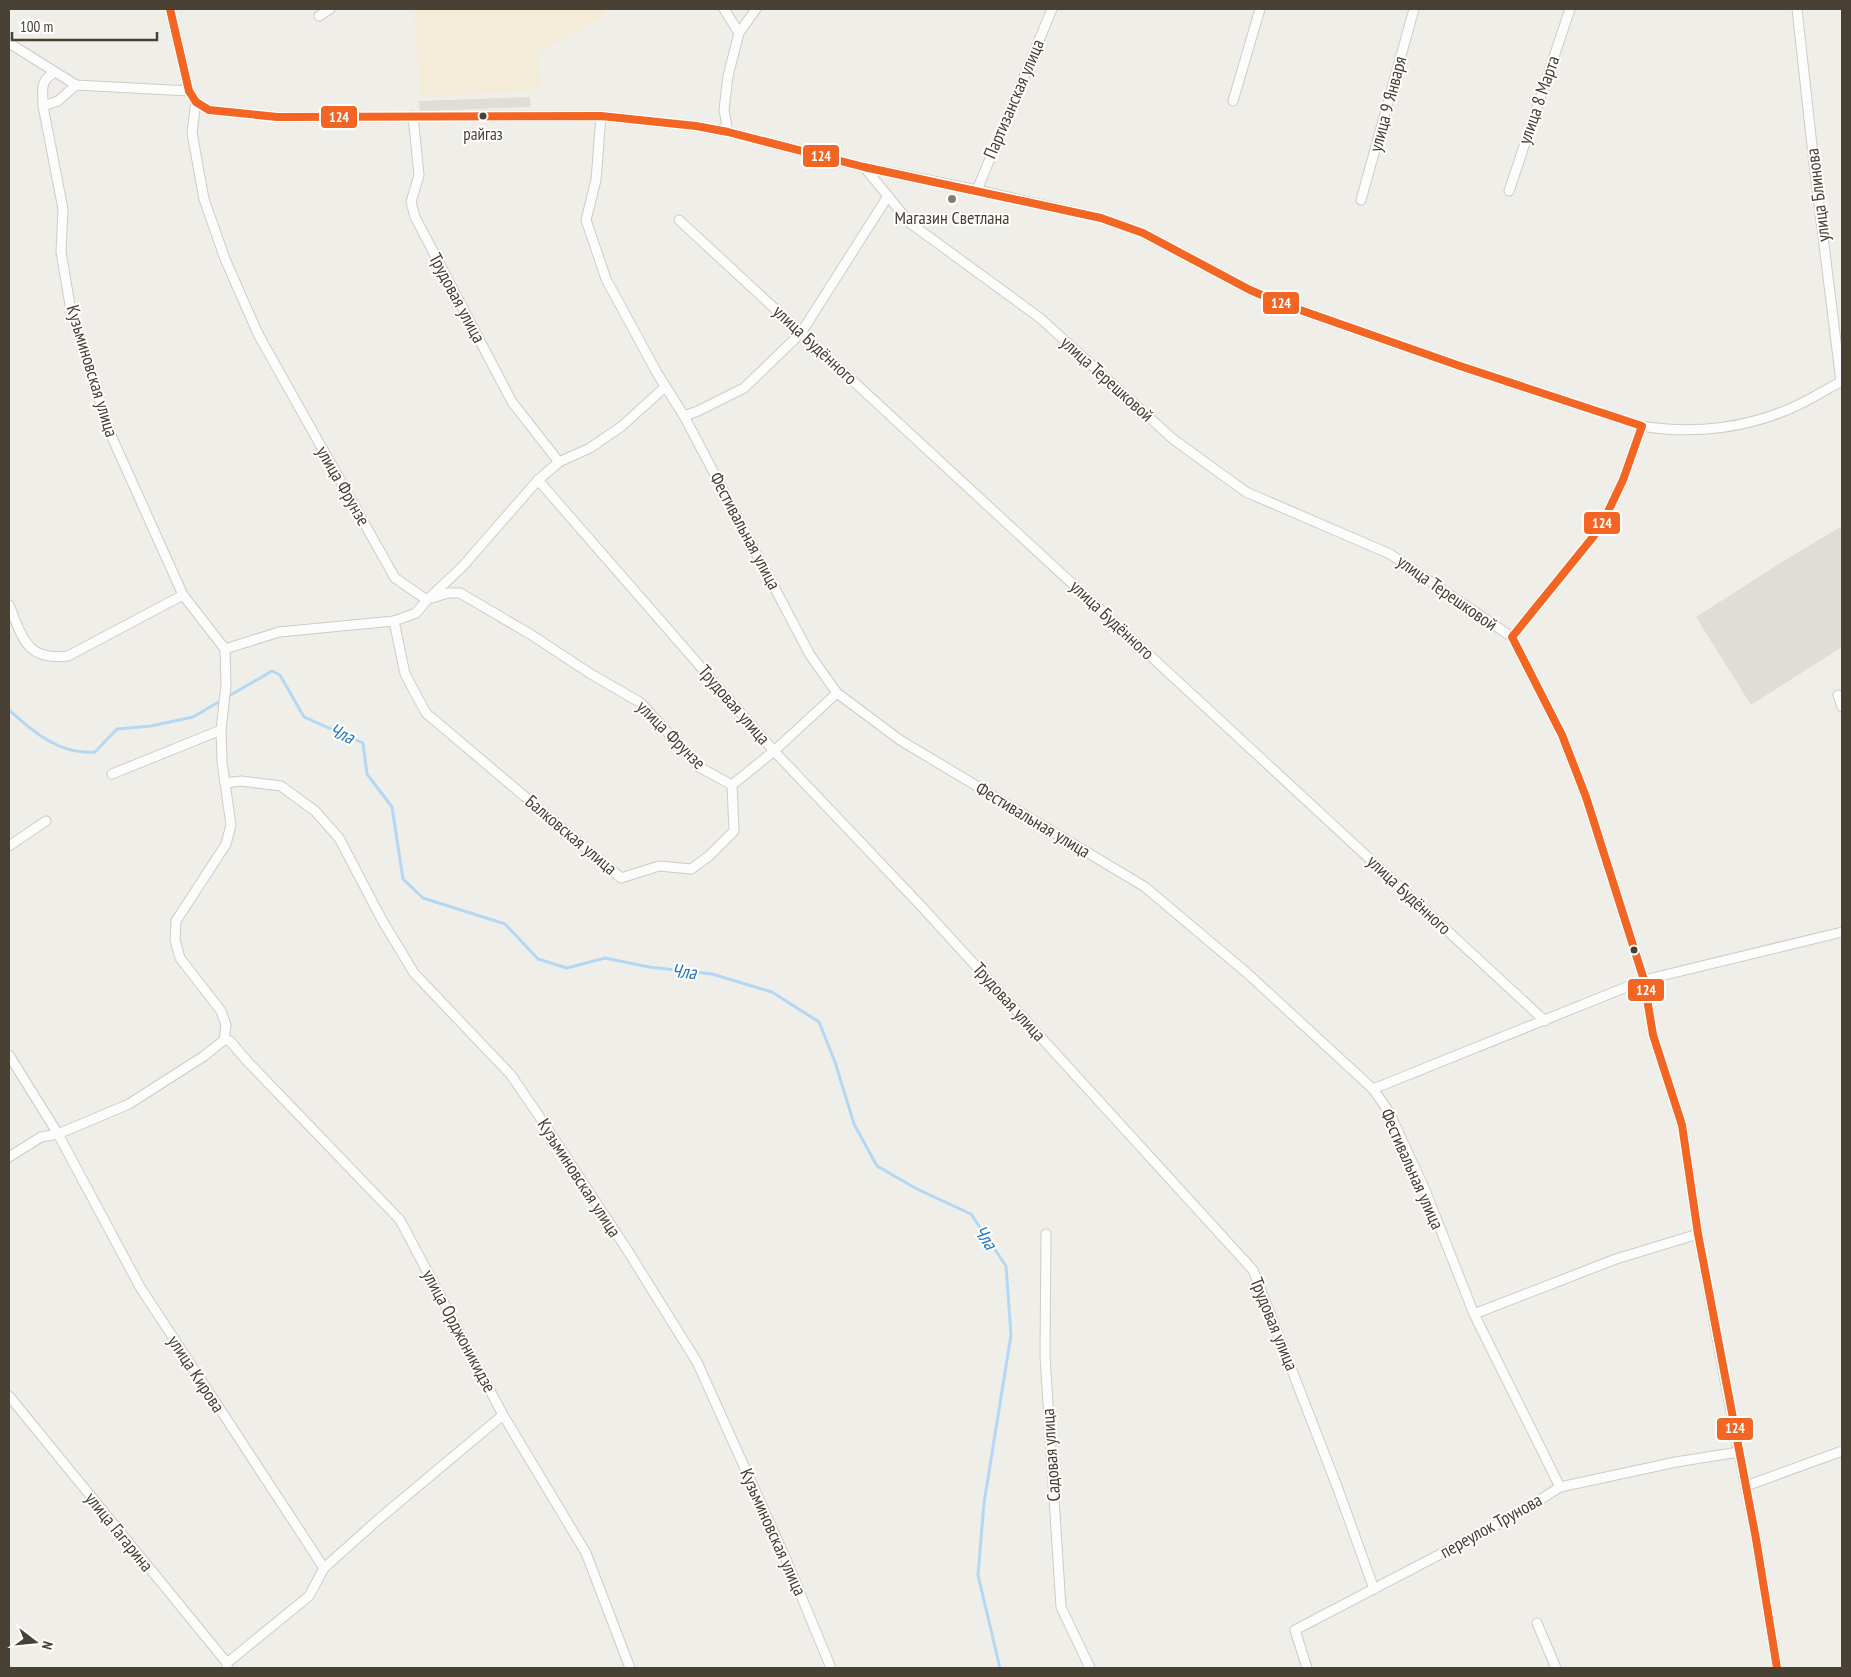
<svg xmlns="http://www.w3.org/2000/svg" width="1851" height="1677" font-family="'PT Sans Narrow',sans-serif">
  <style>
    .commercial { fill: #f5ebd9 }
    .industrial { fill: #e0ddd6 }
    .parking { fill: #dfddd8 }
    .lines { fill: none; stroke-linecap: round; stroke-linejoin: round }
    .stream { stroke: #b4d8f3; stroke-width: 3 }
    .minor-casing { stroke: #ceccc6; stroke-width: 11 }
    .minor { stroke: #fdfcfc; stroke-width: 9 }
    .bus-1-casing { stroke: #fff; stroke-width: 11 }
    .bus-1 { stroke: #f26522; stroke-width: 8 }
    .bus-dot { fill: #474033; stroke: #fff; stroke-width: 2 }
    .poi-dot { fill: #827d72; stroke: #fff; stroke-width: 2 }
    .labels { text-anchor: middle; stroke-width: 4; stroke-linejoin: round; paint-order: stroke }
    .bus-label { font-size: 17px; fill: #474033; stroke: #fff }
    .street-label { font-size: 18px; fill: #474033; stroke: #fff }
    .poi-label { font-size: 18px; fill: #474033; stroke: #fff }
    .water-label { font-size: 19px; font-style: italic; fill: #2178bf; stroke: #fff }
    .line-badge { stroke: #fff; stroke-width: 2 }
    .badge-label { font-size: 14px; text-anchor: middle; font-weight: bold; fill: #fff }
  </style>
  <rect width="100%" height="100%" fill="#f0eee8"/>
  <polygon class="commercial" points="413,9 604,9 605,16 537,53 541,89 421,98"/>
  <polygon class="industrial" points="1842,526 1842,647 1751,705 1696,617 1782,562"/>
  <polygon class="parking" points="530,97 530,107 420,111 419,101"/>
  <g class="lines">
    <g class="stream">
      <polyline points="227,697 272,671 280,675 304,717 363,743 367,774 392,807 403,879 423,898 505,924 538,959 567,968 605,958 649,967 712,974 772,992 819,1022 835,1062 854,1124 877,1166 917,1189 971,1214 1006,1266 1011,1335 984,1503 978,1575 1000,1668"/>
      <path d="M9,710c25,22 50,45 86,42l22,-23 34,-3 42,-9 29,-17"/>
    </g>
    <defs>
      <g id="minor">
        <polyline points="170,9 189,91 196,102 192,133 204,199 225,259 258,334 395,578 427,600"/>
        <polyline points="724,9 739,33 728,76 724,110 728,132"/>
        <polyline points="1797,9 1814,164 1841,382"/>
        <polyline points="319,16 330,9"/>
        <polyline points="739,33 756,9"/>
        <polyline points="9,43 76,85 189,91"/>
        <polyline points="76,85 58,101 43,106 63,209 61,252 71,311 110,433 183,595 225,649"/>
        <polyline points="1233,101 1260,9"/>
        <path d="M196,102l13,8 68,7 324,-1 95,10 32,6 136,35 113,23 124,28 42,15 107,57 33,14 177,62 182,60c52,9 108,2 156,-21 15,-7 29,-16 44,-24"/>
        <path d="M43,106c0,-16 -4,-25 12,-34"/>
        <polyline points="413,116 419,175 411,202 415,217 512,402 559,462"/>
        <polyline points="601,116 596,180 586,220 606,279 657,373 684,416 810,655 837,693 900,740 1145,887 1247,973 1373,1089 1389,1112 1425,1190 1474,1314 1560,1487"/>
        <polyline points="864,167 910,223 1040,318 1173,439 1246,492 1390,554 1512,637 1562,735 1586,797 1644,980 1653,1035 1682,1125 1698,1234 1728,1397 1756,1539 1777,1668"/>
        <polyline points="977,190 1052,9"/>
        <polyline points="1509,191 1570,9"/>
        <polyline points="1361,200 1414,9"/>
        <polyline points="679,220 1545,1021"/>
        <polyline points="684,416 698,411 744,388 801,333 888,196"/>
        <polyline points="538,480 774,751 923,908 1253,1270 1338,1489 1374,1589"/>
        <polyline points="432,598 448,593 460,593 530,634 591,674 641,703 699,767 732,785"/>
        <path d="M9,605c14,33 17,56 59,51l115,-61"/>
        <polyline points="394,621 405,674 426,713 621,878 659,866 691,869 709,856 734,831 732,785 774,751 837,693"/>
        <polyline points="1512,637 1593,537 1605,518 1623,480 1642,426"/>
        <polyline points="225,649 279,632 394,621 416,613 427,600 462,567 538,480 559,462 590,448 622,426 665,387"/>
        <polyline points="1838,695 1842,707"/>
        <polyline points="112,774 221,730"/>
        <polyline points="225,783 241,781 281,786 315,811 339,838 382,920 414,973 511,1075 543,1122 626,1248 697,1362 785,1557 831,1668"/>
        <polyline points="9,846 46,821"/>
        <polyline points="224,1040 230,1041 247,1061 400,1220 503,1415 586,1553 630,1668"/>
        <polyline points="9,1055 58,1134 140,1287 324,1568 309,1596 227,1663"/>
        <polyline points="1373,1089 1644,980 1842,932"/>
        <polyline points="9,1157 41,1137 58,1134 129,1104 204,1056 224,1040 226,1025 221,1011 180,958 175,940 176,921 226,844 231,825 222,762 221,730 226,685 225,649"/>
        <polyline points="1046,1234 1045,1356 1061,1607 1090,1668"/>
        <polyline points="1474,1314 1616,1259 1698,1234"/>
        <polyline points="9,1396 227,1663 227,1668"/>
        <polyline points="1746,1486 1842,1451"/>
        <polyline points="324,1568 380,1518 503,1415"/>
        <polyline points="1537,1623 1556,1668"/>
        <polyline points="1307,1668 1295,1630 1521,1512 1560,1487 1676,1462 1739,1452"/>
      </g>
    </defs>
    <use href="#minor" class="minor-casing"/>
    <use href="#minor" class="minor"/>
    <defs>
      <polyline id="bus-1" points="170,9 189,91 196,102 209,110 277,117 601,116 696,126 728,132 864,167 1101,218 1143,233 1250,290 1283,304 1460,366 1642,426 1623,480 1605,518 1593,537 1512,637 1562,735 1586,797 1644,980 1653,1035 1682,1125 1698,1234 1756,1539 1777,1668"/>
    </defs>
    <use href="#bus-1" class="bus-1-casing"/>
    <use href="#bus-1" class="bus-1"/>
  </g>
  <g class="bus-dot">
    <circle cx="483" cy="116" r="4.5"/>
    <circle cx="1634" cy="950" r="4.5"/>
  </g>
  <circle class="poi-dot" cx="952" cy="199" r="5"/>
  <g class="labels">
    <g class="bus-label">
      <text x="483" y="140">райгаз</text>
    </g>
    <g class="street-label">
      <text transform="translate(1014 99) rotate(-67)" y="6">Партизанская улица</text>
      <text transform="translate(1539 100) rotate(-71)" y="6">улица 8 Марта</text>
      <text transform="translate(1388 104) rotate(-75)" y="6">улица 9 Января</text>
      <text transform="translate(1818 195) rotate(-97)" y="6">улица Блинова</text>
      <text transform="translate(457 298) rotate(62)" y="6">Трудовая улица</text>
      <text transform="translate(815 345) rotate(43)" y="6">улица Будённого</text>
      <text transform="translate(92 371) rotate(73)" y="6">Кузьминовская улица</text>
      <text transform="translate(1107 379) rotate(42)" y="6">улица Терешковой</text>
      <text transform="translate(343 486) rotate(60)" y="6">улица Фрунзе</text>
      <text transform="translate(745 531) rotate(62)" y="6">Фестивальная улица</text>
      <text transform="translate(1447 593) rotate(35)" y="6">улица Терешковой</text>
      <text transform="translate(1112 620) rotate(43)" y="6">улица Будённого</text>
      <text transform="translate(734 705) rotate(49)" y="6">Трудовая улица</text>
      <text transform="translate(671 735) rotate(45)" y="6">улица Фрунзе</text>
      <text transform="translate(1033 820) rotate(31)" y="6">Фестивальная улица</text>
      <text transform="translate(571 835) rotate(40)" y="6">Балковская улица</text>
      <text transform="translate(1409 895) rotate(43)" y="6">улица Будённого</text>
      <text transform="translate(1009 1002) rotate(48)" y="6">Трудовая улица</text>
      <text transform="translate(1412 1169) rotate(66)" y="6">Фестивальная улица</text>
      <text transform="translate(579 1178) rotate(57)" y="6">Кузьминовская улица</text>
      <text transform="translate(1274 1324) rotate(68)" y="6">Трудовая улица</text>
      <text transform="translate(459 1331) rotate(62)" y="6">улица Орджоникидзе</text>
      <text transform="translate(196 1374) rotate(57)" y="6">улица Кирова</text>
      <text transform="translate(1051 1455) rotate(-94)" y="6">Садовая улица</text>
      <text transform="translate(1491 1526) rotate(-29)" y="6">переулок Трунова</text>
      <text transform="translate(119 1532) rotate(51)" y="6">улица Гагарина</text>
      <text transform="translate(773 1532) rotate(66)" y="6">Кузьминовская улица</text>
    </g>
    <g class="poi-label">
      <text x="952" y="224">Магазин Светлана</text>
    </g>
    <g class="water-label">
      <text transform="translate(342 733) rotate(24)" y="7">Чла</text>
      <text transform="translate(684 971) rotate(6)" y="7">Чла</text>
      <text transform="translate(986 1237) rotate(56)" y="7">Чла</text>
    </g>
  </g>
  <g class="line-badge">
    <rect x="320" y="105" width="38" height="24" rx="5" fill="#f26522"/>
    <rect x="802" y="144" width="38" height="24" rx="5" fill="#f26522"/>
    <rect x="1262" y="291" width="38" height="24" rx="5" fill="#f26522"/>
    <rect x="1583" y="511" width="38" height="24" rx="5" fill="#f26522"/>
    <rect x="1627" y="978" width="38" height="24" rx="5" fill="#f26522"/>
    <rect x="1716" y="1417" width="38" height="24" rx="5" fill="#f26522"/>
  </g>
  <g class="badge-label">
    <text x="339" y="122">124</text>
    <text x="821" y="161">124</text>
    <text x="1281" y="308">124</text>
    <text x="1602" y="528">124</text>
    <text x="1646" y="995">124</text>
    <text x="1735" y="1433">124</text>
  </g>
  <rect width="1851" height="1677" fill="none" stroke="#474033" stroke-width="20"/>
  <g transform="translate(35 1642) rotate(106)" stroke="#ffffff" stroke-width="4" paint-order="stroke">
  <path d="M0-4L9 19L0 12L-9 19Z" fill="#474033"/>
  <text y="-8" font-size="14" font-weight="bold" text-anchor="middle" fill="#474033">N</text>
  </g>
  <path d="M12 32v8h145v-8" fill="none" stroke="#474033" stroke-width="2.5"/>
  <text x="20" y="32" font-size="15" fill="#474033" stroke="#ffffff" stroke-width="4" paint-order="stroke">100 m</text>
</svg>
